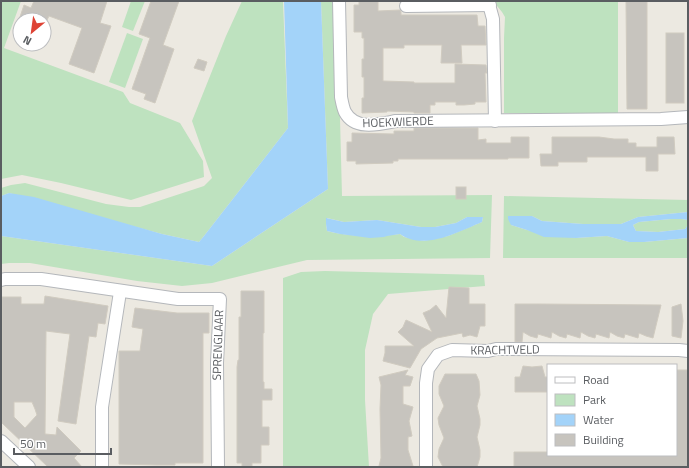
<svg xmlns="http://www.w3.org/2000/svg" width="689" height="468" font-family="'Titillium Web',sans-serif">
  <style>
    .green { fill: #bee2bf; fill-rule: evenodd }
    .water { fill: #a3d3f9 }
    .building { fill: #c7c4be; stroke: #d0cbc0; fill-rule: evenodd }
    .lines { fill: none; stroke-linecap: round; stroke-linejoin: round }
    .street-casing { stroke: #b4b7bb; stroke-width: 14 }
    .street { stroke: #fff; stroke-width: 12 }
    .labels { text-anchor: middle; stroke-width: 3; stroke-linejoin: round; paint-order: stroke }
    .street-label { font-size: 12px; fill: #5a5d61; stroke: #fff }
  </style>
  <rect width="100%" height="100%" fill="#ece9e1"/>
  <g class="green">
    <polygon points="1,1 21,1 4,48 123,92 130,103 180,123 203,161 204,177 131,200 61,183 22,175 1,179"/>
    <polygon points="131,1 145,1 133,31 122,27"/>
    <polygon points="242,1 283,1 288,128 204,236 199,242 162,234 9,193 1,196 1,188 11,185 25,183 106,204 129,207 140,207 204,186 212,178 192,121 226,36"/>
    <path d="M321,1h16l5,195 150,-1 -2,63 -183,2 -95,23 -30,3 -45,-5 -107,-18h-21l-8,1v-28l211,30 116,-77zM467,217h16l-1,5 -34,14 -24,5 -20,-4 -4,-3c-22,3 -51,3 -73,-3l-1,-7 1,-6 17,4 33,-2 44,7h14l21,-4z"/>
    <polygon points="493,1 618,1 618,113 504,113 504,38 505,17 502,12"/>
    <polygon points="127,33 143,39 125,88 109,82"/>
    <polygon points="504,196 688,200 688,212 638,217 621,224 583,224 542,221 532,216 511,225 527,230 576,238 607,236 629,242 644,242 688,238 688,258 503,258"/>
    <polygon points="671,219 682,219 688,220 688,225 685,229 658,232 636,231 633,225 639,222"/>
    <polygon points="325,271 484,275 485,286 388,294 373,314 365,350 365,400 369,467 283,467 283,278 301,272"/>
  </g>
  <g class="water">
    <polygon points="284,1 321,1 328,189 212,266 1,236 1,196 9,193 34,197 162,234 199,242 204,236 288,128"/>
    <polygon points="688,212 688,220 682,219 671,219 639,222 633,225 636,231 658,232 685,229 688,225 688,238 644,242 629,242 607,236 576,238 544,237 527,230 511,225 508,219 508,216 532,216 542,221 583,224 621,224 638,217"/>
    <path d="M467,217h16l-1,5c-24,10 -58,29 -82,12l-13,2 -3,1 -14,1 -30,-4 -13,-3 -1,-7v-6l18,4 33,-2 44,7h14l21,-4z"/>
  </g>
  <g class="building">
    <polygon points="34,1 107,1 100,23 111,26 94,73 69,64 82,28 49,16 47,20 19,20 24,5 31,8"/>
    <polygon points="151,1 179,1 163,45 174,49 155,103 144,99 146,94 132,89 150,38 139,34"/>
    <polygon points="359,1 378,1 378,11 400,10 401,12 401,15 477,15 478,26 485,26 486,45 461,45 462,63 441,63 442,45 404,45 404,48 383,48 383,81 414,82 414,83 455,83 455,64 486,65 487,73 485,73 486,102 475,102 475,104 464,105 456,105 456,102 435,102 435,105 430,105 430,113 414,113 414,112 387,111 387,112 362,113 362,98 364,98 364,77 362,77 362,59 364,59 364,38 362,38 362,32 354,32 354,5 359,5"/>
    <polygon points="626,1 647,1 647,109 627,109"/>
    <rect x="666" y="33" width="18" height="70"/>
    <polygon points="198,59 207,62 204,71 194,68"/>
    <polygon points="414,128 478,128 478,140 486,139 486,143 511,143 511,137 529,137 529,158 508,158 508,159 398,159 398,161 393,161 393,163 356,164 356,161 347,161 347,142 352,142 352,133 394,134 394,131 414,131"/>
    <polygon points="552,137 599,137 614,139 628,139 628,143 636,143 636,147 657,147 657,137 674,137 675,154 658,154 658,171 646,171 646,157 587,157 587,162 558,162 558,166 541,166 540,154 552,154"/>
    <rect x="456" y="187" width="10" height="12"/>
    <polygon points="449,287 469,288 469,304 485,304 485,326 480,326 477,337 470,335 463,337 462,333 437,338 421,349 410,368 383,361 385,353 385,346 414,346 398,332 403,327 406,320 432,332 423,313 430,310 436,305 446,318"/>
    <polygon points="241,291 264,291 264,333 263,333 263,382 264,382 264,389 272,389 272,400 262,400 262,427 269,427 269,445 261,445 261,463 252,463 252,467 242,467 242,463 237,463 237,367 238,360 239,360 239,317 241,317"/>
    <path d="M45,296l63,10 -3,18 -7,-1 -2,14 -7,-1 -13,88 -18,-3 12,-87 -24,-3 -1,103 11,1 1,-8 24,24 -7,7 8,9h-34l-46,-44v-126h19v7h23zM14,402h18l3,7 2,6 -12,13 -11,-11z"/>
    <polygon points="515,304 537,304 661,305 653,338 646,336 639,333 638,338 625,334 624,338 617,336 610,332 609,338 596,334 595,338 588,336 581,332 580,338 567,334 566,338 559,336 552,332 551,338 538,334 537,338 530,336 523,332 522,342 515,342"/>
    <polygon points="681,304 683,321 681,338 672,336 672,307"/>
    <polygon points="135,308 177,313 209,313 209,333 203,333 203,463 175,463 175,465 157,465 119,464 119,351 140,351 143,329 132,327"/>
    <polygon points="523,366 532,367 542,366 545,377 548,377 548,392 515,392 515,377 520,377"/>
    <polygon points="408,370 405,375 413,377 410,386 403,386 403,404 413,407 409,421 412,436 408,437 408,450 413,466 406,467 386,467 379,466 381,458 380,409 381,385 379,377"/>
    <polygon points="676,370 688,370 688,467 514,467 514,452 548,452 548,455 676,455"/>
    <polygon points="445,374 476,374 479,381 480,395 477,406 480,419 480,425 477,437 480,450 480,457 477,467 443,467 438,457 439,449 444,438 439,425 438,418 444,406 439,394 439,386"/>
  </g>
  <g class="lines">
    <defs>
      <g id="street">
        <path d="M339,1l2,96c1,5 2,11 4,15 10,19 35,12 51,9l265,-2 27,-2"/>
        <polyline points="488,1 493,19 495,121"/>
        <polyline points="406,6 490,5"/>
        <polyline points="1,280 5,279 41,279 178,299 220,299 217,363 218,467"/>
        <polyline points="1,441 29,467"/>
        <polyline points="102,467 102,407 120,292"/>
        <polyline points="426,467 426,383 428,369 438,355 452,350 488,351 496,349 679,350 688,351"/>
      </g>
    </defs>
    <use href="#street" class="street-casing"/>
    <use href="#street" class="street"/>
  </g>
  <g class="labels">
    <g class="street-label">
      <text transform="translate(398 122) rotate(-2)" y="4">HOEKWIERDE</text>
      <text transform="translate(218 345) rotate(-88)" y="4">SPRENGLAAR</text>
      <text transform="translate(505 350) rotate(-1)" y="4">KRACHTVELD</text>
    </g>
  </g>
  <rect width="689" height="468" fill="none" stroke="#5a5d61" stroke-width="4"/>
  <rect x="547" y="364" width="130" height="92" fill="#ffffff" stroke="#bdbec0"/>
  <rect x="555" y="377" width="20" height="6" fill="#ffffff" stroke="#bdbec0"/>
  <text x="583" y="384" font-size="12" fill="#5a5d61">Road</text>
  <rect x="555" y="394" width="20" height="12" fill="#bee2bf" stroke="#bdbec0"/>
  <text x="583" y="404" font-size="12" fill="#5a5d61">Park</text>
  <rect x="555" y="414" width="20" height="12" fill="#a3d3f9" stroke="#bdbec0"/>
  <text x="583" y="424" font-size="12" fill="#5a5d61">Water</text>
  <rect x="555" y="434" width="20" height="12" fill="#c7c4be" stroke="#bdbec0"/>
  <text x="583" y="444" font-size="12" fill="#5a5d61">Building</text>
  <g transform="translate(32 32) rotate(209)"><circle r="19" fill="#ffffff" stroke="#bdbec0"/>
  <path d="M0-3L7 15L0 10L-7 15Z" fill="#de4335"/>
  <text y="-6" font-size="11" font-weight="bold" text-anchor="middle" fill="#5a5d61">N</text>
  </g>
  <path d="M14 448v6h97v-6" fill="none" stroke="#5a5d61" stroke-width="2"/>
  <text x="20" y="448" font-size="12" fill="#5a5d61" stroke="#ffffff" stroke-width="3" paint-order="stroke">50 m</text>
</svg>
